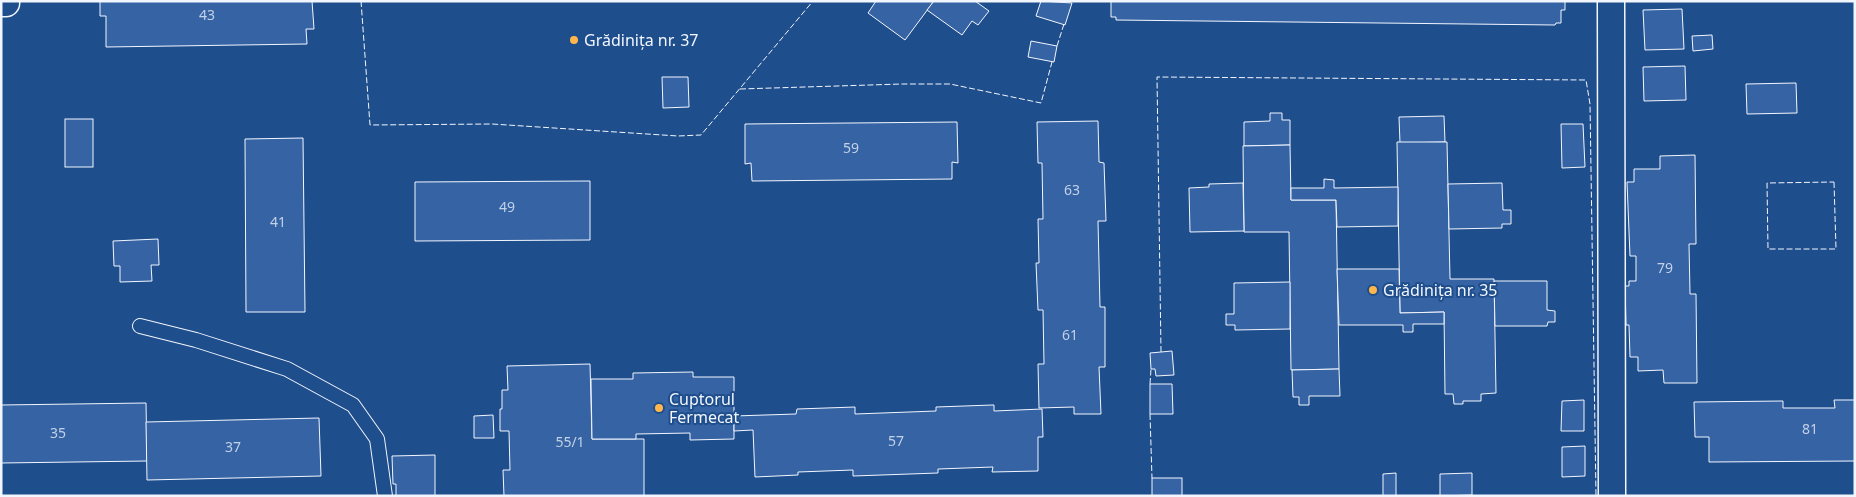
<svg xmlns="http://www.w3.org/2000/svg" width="1856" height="497" font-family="'Noto Sans',sans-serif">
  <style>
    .building { fill: #3563a3; stroke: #f2f6ff }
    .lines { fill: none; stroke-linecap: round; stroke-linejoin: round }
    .lane-casing { stroke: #f2f6ff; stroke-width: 16 }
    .street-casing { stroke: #f2f6ff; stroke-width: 29 }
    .lane { stroke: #1f4e8c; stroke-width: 14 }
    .street { stroke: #1f4e8c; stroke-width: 26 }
    .fence { stroke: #f2f6ff; stroke-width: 1; stroke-dasharray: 6 2.5; stroke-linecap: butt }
    .poi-dot { fill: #ffb74d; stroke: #1f4e8c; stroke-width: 2 }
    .labels { text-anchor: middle; stroke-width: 4; stroke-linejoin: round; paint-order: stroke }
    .number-label { font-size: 14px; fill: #c3d1e8 }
    .poi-label { font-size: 16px; fill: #f2f6ff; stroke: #1f4e8c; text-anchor: start }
  </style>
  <rect width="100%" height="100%" fill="#1f4e8c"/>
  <g class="building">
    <polygon points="100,1 312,1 314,29 306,29 307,44 106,47 106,16 100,16"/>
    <polygon points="876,1 934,1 905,40 868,13"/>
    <polygon points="934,1 975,1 989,11 978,25 972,21 962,35 927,10"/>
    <polygon points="1041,1 1072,3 1065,25 1036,16"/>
    <polygon points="1111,1 1565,1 1565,10 1561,10 1561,23 1556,23 1555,25 1116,20 1116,17 1111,17"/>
    <polygon points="1682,9 1684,49 1645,50 1643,10"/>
    <polygon points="1712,35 1713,49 1693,51 1692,36"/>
    <polygon points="1031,41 1057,46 1054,62 1028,57"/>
    <polygon points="1685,66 1686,100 1644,101 1643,67"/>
    <polygon points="662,77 688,77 689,107 663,108"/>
    <polygon points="1796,83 1797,113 1747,114 1746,84"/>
    <polygon points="1270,113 1282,113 1282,120 1290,120 1290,145 1244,146 1244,122 1270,121"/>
    <polygon points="1444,116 1445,142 1400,143 1399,117"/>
    <rect x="65" y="119" width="28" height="48"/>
    <polygon points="1098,121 1099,162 1104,163 1106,221 1098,221 1100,307 1105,307 1105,367 1099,367 1101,414 1074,414 1074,407 1039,408 1038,364 1044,364 1043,310 1038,310 1036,263 1039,263 1038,219 1043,219 1042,163 1038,163 1037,122"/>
    <polygon points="957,122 958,163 952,162 952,179 752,181 751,163 745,164 745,124"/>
    <polygon points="1561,124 1583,124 1585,167 1562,168"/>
    <polygon points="303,138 305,312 246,312 245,139"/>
    <polygon points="1397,142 1447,142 1450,279 1494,279 1496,393 1481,394 1481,401 1463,401 1463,404 1454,404 1453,394 1445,394 1444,312 1400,313"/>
    <polygon points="1290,145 1291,200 1336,200 1339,369 1291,370 1289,232 1244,232 1243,146"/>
    <polygon points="1695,155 1696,244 1689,244 1690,294 1696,294 1697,383 1664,383 1663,370 1638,371 1638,357 1630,357 1629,325 1626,325 1625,286 1629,286 1629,281 1636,281 1636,256 1630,256 1627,182 1634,182 1634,169 1660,169 1660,156"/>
    <polygon points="1324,179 1334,180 1334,188 1398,187 1398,226 1337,227 1336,200 1291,200 1291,188 1324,188"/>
    <polygon points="590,181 590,240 415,241 415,182"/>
    <polygon points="1243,183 1244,231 1190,232 1189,188 1209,187 1209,184"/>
    <polygon points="1502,183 1503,210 1511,210 1511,224 1502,224 1502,228 1449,229 1448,184"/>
    <polygon points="158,239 159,265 151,265 152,281 120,282 120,266 114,266 113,241"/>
    <polygon points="1337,269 1399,269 1400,313 1444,312 1444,324 1413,324 1413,332 1403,332 1403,325 1339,325"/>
    <polygon points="1494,281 1547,281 1547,310 1555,311 1555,322 1548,322 1547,326 1495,326"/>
    <polygon points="1290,282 1290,329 1235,330 1235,325 1226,325 1226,314 1234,314 1234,283"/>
    <polygon points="1172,351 1174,375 1156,376 1155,369 1151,369 1150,353"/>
    <polygon points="590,364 592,439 644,439 644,496 504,496 503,470 510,470 509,431 500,431 500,409 502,409 502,390 508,390 507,366"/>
    <polygon points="1339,369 1340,396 1309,396 1309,405 1299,405 1299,397 1293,397 1292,370"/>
    <polygon points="693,372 693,377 734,377 734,439 690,440 690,433 636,434 636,439 592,439 591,379 633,379 633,373"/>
    <polygon points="1150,384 1172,384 1173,414 1150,414"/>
    <polygon points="1584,400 1584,431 1561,431 1562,401"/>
    <polygon points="1834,400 1855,400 1855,461 1709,462 1709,437 1695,437 1694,402 1783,401 1783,408 1835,408"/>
    <polygon points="146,403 147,461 1,463 1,405"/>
    <polygon points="992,405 994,405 994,411 1042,409 1043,437 1038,437 1038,471 992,472 993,467 938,469 938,473 853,476 853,470 798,472 798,475 755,477 753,430 734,431 734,416 796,414 797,409 855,407 855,414 936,411 936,407"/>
    <polygon points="493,415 494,438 474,438 474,416"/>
    <polygon points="319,418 321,476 147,480 146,422"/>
    <polygon points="1585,446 1585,476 1562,477 1562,447"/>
    <polygon points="435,455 435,496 396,496 396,484 393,484 392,456"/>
    <polygon points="1396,473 1396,496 1383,496 1383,474"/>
    <polygon points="1472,473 1472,495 1440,496 1440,474"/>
    <rect x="1152" y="478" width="30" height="18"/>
  </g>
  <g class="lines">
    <defs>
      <polyline id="lane" points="140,326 196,340 287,369 353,405 377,439 385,496"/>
      <g id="street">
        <polyline points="1611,1 1612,496"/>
        <polyline points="1,3 6,3 6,1"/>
      </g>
    </defs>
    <use href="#lane" class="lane-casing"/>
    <use href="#street" class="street-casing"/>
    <use href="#lane" class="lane"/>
    <use href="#street" class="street"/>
    <g class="fence">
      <polyline points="361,1 370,125 492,124 678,136 701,135 813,1"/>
      <polyline points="1057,46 1064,24"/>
      <polyline points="740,89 902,84 950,84 1041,103 1052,62"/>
      <polygon points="1834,182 1836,249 1768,249 1767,183"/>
      <polyline points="1161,352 1157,77 1586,80 1590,104 1596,496"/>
      <polyline points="1150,384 1151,369"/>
      <polyline points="1150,414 1152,478"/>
    </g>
  </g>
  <g class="poi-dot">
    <circle cx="574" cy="40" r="5"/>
    <circle cx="1373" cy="290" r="5"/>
    <circle cx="659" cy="408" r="5"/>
  </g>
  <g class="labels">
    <g class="number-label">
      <text x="207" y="20">43</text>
      <text x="851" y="153">59</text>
      <text x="1072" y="195">63</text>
      <text x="507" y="212">49</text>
      <text x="278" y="227">41</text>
      <text x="1665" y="273">79</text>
      <text x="1070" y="340">61</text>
      <text x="1810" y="434">81</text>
      <text x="58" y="438">35</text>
      <text x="896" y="446">57</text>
      <text x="570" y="447">55/1</text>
      <text x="233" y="452">37</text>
    </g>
    <g class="poi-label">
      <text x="584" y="46">Grădinița nr. 37</text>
      <text x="1383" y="296">Grădinița nr. 35</text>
      <text x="669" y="405">Cuptorul<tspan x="669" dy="18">Fermecat</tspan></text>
    </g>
  </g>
  <rect width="1856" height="497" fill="none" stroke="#f2f6ff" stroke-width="5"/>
</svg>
